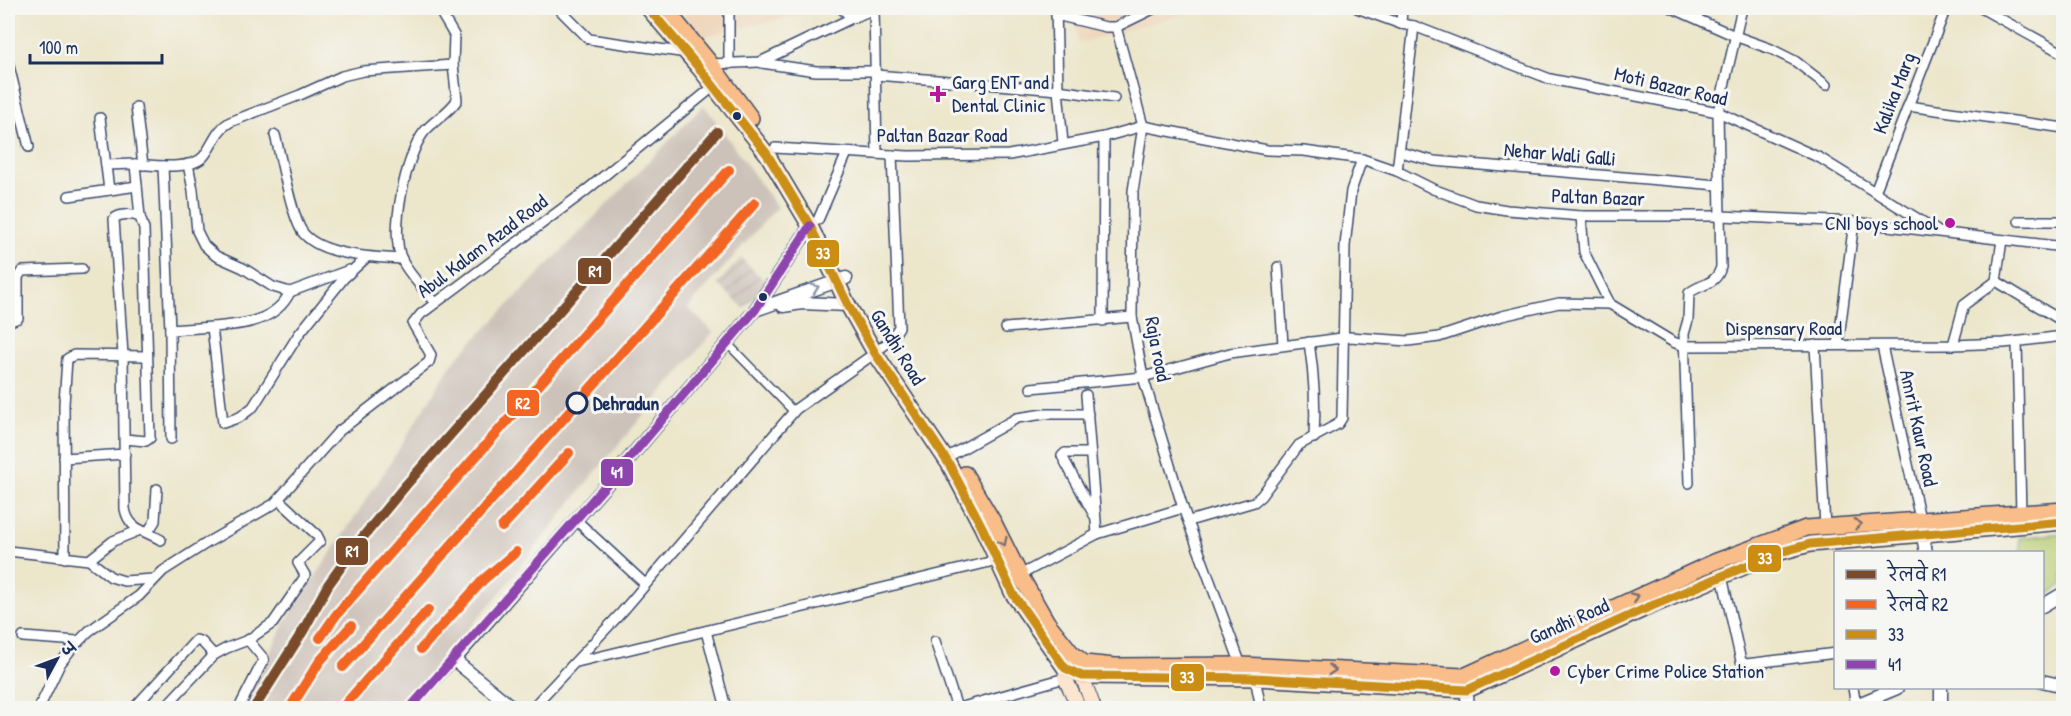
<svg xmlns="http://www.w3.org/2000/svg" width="2071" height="716" font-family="'Patrick Hand','Playpen Sans Deva',sans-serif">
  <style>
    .built { fill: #efd6bb }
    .industrial { fill: url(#industrial-furrows) }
    .railway { fill: #cdc2b9 }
    .green { fill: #b7cb6f; stroke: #697d66; stroke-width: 1.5 }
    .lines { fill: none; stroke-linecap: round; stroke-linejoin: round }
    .pedestrian-casing { stroke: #3a4a6e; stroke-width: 10 }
    .minor-casing { stroke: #3a4a6e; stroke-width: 12 }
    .tertiary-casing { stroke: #3a4a6e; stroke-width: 15 }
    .secondary-casing { stroke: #3a4a6e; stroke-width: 16 }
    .primary-casing { stroke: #3a4a6e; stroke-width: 18 }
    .pedestrian { stroke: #fff; stroke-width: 7 }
    .minor { stroke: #fff; stroke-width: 9 }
    .tertiary { stroke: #fff; stroke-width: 12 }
    .secondary { stroke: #fce5cf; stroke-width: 14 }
    .primary { stroke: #f8bd88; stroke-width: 15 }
    .bus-1-casing { stroke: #f6f6f2; stroke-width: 14 }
    .bus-2-casing { stroke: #f6f6f2; stroke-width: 14 }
    .bus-1 { stroke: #cb8e13; stroke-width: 9 }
    .bus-2 { stroke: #8e44ad; stroke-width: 9 }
    .rail-1-casing { stroke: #f6f6f2; stroke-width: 15 }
    .rail-2-casing { stroke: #f6f6f2; stroke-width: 15 }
    .rail-1 { stroke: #7a4b2a; stroke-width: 10 }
    .rail-2 { stroke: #f26522; stroke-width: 10 }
    .oneway { stroke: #8d97ae }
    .oneway2 { stroke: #7e6f71 }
    .poi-dot { fill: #b5179e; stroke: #f6f6f2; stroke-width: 2 }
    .bus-dot { fill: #1b2f5e; stroke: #f6f6f2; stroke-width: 2 }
    .stop-dot { fill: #f6f6f2; stroke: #1b2f5e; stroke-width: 3 }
    .labels { text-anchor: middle; stroke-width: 6; stroke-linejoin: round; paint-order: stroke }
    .poi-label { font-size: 20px; fill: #1b2f5e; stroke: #f6f6f2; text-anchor: start }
    .street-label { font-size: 20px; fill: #1b2f5e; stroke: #f6f6f2 }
    .stop-label { font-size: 20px; font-weight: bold; fill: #1b2f5e; stroke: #f6f6f2; text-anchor: start }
    .line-badge { stroke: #f6f6f2; stroke-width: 2 }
    .badge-label { font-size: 16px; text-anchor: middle; font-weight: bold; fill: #fff }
  </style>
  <defs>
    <pattern id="industrial-furrows" width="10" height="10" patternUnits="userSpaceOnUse" patternTransform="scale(1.5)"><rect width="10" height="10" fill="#cdc2b9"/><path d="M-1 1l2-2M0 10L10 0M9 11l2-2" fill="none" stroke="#afa7a1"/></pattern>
  </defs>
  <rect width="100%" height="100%" fill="#f6f6f2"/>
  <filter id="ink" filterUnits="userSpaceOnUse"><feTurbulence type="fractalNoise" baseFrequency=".0167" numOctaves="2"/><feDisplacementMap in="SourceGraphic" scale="12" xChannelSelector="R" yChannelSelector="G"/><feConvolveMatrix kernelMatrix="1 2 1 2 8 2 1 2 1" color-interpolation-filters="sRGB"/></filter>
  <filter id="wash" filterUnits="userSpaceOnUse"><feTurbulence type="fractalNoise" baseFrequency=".008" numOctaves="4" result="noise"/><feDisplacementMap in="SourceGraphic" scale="24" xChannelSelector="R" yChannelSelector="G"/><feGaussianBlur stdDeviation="1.35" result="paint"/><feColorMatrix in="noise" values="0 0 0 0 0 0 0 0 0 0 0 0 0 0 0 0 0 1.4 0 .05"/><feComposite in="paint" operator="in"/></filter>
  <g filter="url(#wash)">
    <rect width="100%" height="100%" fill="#ece6cb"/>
    <g class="built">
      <polygon points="682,8 829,8 700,37 684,15"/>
      <polygon points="1073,8 1205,8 1078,43"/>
    </g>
    <polygon class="industrial" points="741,258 767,283 744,308 717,284"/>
    <polygon class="railway" points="704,105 777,207 688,308 713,332 592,476 499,594 401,708 243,708 284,624 384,473 453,362"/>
    <polygon class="green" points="2063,533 2063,584 2043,598 2042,552 2021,552 2019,538"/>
  </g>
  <g filter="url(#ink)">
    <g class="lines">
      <defs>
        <polyline id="pedestrian" points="727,343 794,412"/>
        <g id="minor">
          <polyline points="558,8 589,39 687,53"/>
          <polyline points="1056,8 1058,90 1063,143"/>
          <polyline points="1357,8 1401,24 1414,26 1550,79 1718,112 1820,158 1936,230"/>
          <polyline points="1672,8 1735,36 1771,49 1795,61 1826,85"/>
          <polyline points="1981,8 2064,54"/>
          <polyline points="874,9 877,154"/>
          <polyline points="1056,15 1106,27 1116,27 1155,8"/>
          <polyline points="852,18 877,8"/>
          <polyline points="1401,24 1402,8"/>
          <polyline points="1116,27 1143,126 1133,191 1132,317 1143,377 1183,508 1241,665"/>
          <polyline points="8,62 29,147"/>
          <polyline points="762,63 816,71 875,71"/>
          <polyline points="711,64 760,62 852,18 841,8"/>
          <polyline points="729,64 729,8"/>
          <polyline points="876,75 1058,90 1114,98"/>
          <polyline points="1908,106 2064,128"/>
          <polyline points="136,107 143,165"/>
          <polyline points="100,118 109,190"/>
          <path d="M275,135c6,21 17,86 29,99 20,22 69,23 98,25"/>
          <polyline points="775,148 908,156 1009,155 1104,137 1143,126 1267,150 1304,151 1362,159 1397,171 1433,189 1476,205 1507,210 1581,216 1721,216 1854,222 2064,247"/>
          <polyline points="1400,152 1434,161 1718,185"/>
          <polyline points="188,164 193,190 197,231 204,245 216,256 243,268 273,287 290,292 349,270"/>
          <polyline points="106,165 135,164"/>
          <polyline points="163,166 170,330 171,439"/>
          <polyline points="1397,171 1414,26"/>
          <polyline points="1875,192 1946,8"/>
          <polyline points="69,196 137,186"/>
          <polyline points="1581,216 1584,252 1610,304 1673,342 1684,346 1953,345 2004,343 2064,336"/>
          <path d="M140,217l-5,-53c17,1 57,7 69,-8 10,-13 12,-26 26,-34l70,-27 42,-19 21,-5 90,-6"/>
          <polyline points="818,220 847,153"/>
          <polyline points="2019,221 2064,221"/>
          <polyline points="2002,240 1996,281 2064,322"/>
          <polyline points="1278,267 1283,345"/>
          <path d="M290,292c-14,30 -49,33 -78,35l11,96 17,-6 13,-10 46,-73 45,-56 23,-21"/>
          <path d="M435,303c-9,-11 -28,-31 -33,-43 -13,-28 4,-105 22,-128 10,-12 25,-19 33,-32l-4,-35 1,-30 -16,-27"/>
          <polyline points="1103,321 1104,137"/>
          <polyline points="8,322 18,318 18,277 22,271 82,269"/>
          <polyline points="1006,328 1132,317"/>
          <polyline points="170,330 212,327"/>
          <path d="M1309,342c5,32 7,63 5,96"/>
          <polyline points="2017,342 2021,514"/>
          <polyline points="1815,345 1825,527"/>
          <polyline points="1838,345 1854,222"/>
          <polyline points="1953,345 1964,305 1996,281"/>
          <polyline points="1882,346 1920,519"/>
          <polyline points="882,347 890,341 899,327 892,155"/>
          <polyline points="1031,388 1143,377 1230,353 1349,337 1408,341 1439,337 1502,316 1559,303 1610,304"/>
          <polyline points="1086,395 1097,534"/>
          <path d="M125,439l21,2 4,-3 -6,-209 -4,-12c-7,-3 -21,-4 -26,2l9,136 2,154c4,21 19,21 36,31"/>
          <polyline points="1090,453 1065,453 1062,456 1094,515"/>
          <polyline points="953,454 1017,418 1044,414 1088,414"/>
          <polyline points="64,458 125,454"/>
          <path d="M1689,483l-5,-149 4,-14 1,-27c12,-10 27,-7 32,-26l-3,-155 24,-104"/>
          <polyline points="576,520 645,584"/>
          <polyline points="1189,521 1254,502 1261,496 1299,445 1338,424 1342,418 1345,246 1351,191 1362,159"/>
          <polyline points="148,532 155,521 157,489"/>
          <polyline points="8,551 89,560 111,577 124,581 154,579"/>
          <polyline points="65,558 64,404 67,359 74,355 147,356"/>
          <polyline points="89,560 113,541 140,530"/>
          <polyline points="1020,575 1097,534 1183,508"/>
          <polyline points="1722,576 1741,661 1746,664 1836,653"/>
          <polyline points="706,631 726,708"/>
          <polyline points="23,637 78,641"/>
          <polyline points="935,641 957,708"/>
          <polyline points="577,662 998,560"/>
          <polyline points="1255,678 1261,708"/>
          <polyline points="1853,688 1856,706"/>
          <polyline points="39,708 60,664 72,648 89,631 139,596 163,571 210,541 274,504 338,432 429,362 431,355 413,324 421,314 583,193 713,87"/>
          <polyline points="134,708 196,640 202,642 214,655"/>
          <polyline points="164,708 214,655 227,648 248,640"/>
          <polyline points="239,708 264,659 248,640 273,623 304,578 305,575 298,563 320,541 317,535 279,500"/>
          <polyline points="410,708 454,660"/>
          <polyline points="532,708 622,612 796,409 875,353"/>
          <polyline points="959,708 1065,678"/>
        </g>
        <g id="tertiary">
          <polyline points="783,306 802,303 848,305"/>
          <polyline points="755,310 846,278"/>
          <polyline points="1921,527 1926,552"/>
          <polyline points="2042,606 2064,593"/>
          <polyline points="2042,681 2064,686"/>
          <polyline points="1466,683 1468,708"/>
          <polyline points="1941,688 1941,708"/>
          <polyline points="513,708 454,660 627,461 755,310 810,226"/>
          <polyline points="1849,708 1897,688"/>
        </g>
        <g id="secondary">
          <polyline points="1068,660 1065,678 1079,708"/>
          <polyline points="1084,668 1082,676 1094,708"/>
        </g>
        <g id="primary">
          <polyline points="648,8 700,69 767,154 810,226 848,305 875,353 949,464 982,527 1013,594 1065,668 1082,676 1255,678 1467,690 1642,610 1777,553 1810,544 2064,522"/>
          <polyline points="665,8 711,64 751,118"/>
          <polyline points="965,474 994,523 1020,575 1047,622 1071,652 1084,663 1115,666 1241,665 1464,676 1714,562 1806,528 2064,510"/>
        </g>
      </defs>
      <use href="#pedestrian" class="pedestrian-casing"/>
      <use href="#minor" class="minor-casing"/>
      <use href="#tertiary" class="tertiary-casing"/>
      <use href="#secondary" class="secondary-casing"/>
      <use href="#primary" class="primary-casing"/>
      <use href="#pedestrian" class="pedestrian"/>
      <use href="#minor" class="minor"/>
      <use href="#tertiary" class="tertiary"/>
      <use href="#secondary" class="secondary"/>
      <use href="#primary" class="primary"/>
      <defs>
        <polyline id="bus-1" points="648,8 700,69 767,154 810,226 848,305 875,353 949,464 982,527 1013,594 1065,668 1082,676 1255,678 1467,690 1642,610 1777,553 1810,544 2064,522"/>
        <polyline id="bus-2" points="410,708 627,461 755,310 810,226"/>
      </defs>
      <use href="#bus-1" class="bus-1-casing"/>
      <use href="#bus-2" class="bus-2-casing"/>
      <use href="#bus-1" class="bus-1"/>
      <use href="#bus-2" class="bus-2"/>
      <defs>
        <polyline id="rail-1" points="254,708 303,631 328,585 358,543 406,485 717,132"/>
        <g id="rail-2">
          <polyline points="502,527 569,453"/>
          <polyline points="320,638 336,615 379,566 729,170"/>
          <polyline points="421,649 484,579 516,552"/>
          <polyline points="343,667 755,203"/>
          <polyline points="290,708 320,661 351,626"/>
          <polyline points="342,708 428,610"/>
        </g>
      </defs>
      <use href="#rail-1" class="rail-1-casing"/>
      <use href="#rail-2" class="rail-2-casing"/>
      <use href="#rail-1" class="rail-1"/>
      <use href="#rail-2" class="rail-2"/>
    </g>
    <defs><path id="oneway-chevron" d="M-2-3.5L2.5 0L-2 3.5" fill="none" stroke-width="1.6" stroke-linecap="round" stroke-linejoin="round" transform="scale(1.5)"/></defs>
    <use class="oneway" href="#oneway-chevron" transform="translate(815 288) rotate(-20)"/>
    <g class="oneway2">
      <use href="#oneway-chevron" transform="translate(1858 524) rotate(-5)"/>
      <use href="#oneway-chevron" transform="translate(1003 542) rotate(64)"/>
      <use href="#oneway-chevron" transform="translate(1635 597) rotate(-24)"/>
      <use href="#oneway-chevron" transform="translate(1332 670) rotate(3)"/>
    </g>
  </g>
  <g class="poi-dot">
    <path d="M935 85h6v6h6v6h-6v6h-6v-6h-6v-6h6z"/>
    <circle cx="1950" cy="223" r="6"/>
    <circle cx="1555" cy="671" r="6"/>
  </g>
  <g class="bus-dot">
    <circle cx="737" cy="116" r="5"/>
    <circle cx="763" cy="297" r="5"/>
  </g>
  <circle class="stop-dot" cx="577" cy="403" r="10"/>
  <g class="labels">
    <g class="poi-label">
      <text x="952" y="89">Garg ENT and<tspan x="952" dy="23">Dental Clinic</tspan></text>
      <text x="1938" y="230" text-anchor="end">CNI boys school</text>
      <text x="1567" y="678">Cyber Crime Police Station</text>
    </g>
    <g class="street-label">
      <text transform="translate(1671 86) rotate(13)" y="7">Moti Bazar Road</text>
      <text transform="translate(1894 93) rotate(-69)" y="7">Kalika Marg</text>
      <text x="942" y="142">Paltan Bazar Road</text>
      <text transform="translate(1560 154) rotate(5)" y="7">Nehar Wali Galli</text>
      <text transform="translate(1598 197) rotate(2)" y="7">Paltan Bazar</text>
      <text transform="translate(482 246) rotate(-37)" y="7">Abul Kalam Azad Road</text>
      <text x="1784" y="335">Dispensary Road</text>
      <text transform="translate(898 347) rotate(58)" y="7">Gandhi Road</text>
      <text transform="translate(1158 349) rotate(79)" y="7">Raja road</text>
      <text transform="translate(1919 428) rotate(78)" y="7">Amrit Kaur Road</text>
      <text transform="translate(1569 621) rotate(-24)" y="7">Gandhi Road</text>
    </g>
    <g class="stop-label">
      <text x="593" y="410">Dehradun</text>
    </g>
  </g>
  <g class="line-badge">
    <rect x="806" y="239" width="34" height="29" rx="6" fill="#cb8e13"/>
    <rect x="577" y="257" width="35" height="28" rx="6" fill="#7a4b2a"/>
    <rect x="506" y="389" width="34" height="28" rx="6" fill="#f26522"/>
    <rect x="600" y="458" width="34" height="29" rx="6" fill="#8e44ad"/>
    <rect x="335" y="537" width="34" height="29" rx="6" fill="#7a4b2a"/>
    <rect x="1747" y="544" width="35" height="29" rx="6" fill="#cb8e13"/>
    <rect x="1170" y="663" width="35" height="29" rx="6" fill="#cb8e13"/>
  </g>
  <g class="badge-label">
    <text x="823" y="259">33</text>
    <text x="595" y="277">R1</text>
    <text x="523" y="409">R2</text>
    <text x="617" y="478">41</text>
    <text x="352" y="557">R1</text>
    <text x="1765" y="564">33</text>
    <text x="1187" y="683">33</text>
  </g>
  <rect width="2071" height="716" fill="none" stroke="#f6f6f2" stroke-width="30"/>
  <rect x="1834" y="551" width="210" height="138" fill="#f6f6f2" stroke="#9ea6b7" stroke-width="1.5"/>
  <rect x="1846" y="570" width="30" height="9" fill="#7a4b2a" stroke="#9ea6b7" stroke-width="1.5"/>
  <text x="1888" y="581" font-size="18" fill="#1b2f5e">रेलवे R1</text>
  <rect x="1846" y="600" width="30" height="9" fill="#f26522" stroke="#9ea6b7" stroke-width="1.5"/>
  <text x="1888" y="611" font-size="18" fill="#1b2f5e">रेलवे R2</text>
  <rect x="1846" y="630" width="30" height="9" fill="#cb8e13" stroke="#9ea6b7" stroke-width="1.5"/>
  <text x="1888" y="641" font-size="18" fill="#1b2f5e">33</text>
  <rect x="1846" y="660" width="30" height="9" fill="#8e44ad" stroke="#9ea6b7" stroke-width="1.5"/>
  <text x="1888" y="671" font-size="18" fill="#1b2f5e">41</text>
  <g transform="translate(57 659) rotate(49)" stroke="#f6f6f2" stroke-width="4.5" paint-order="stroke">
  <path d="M0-4.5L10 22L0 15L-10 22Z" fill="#1b2f5e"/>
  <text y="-9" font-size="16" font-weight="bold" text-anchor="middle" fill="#1b2f5e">उ</text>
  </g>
  <path d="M30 54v9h132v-9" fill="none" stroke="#1b2f5e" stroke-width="3"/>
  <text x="39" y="54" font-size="18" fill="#1b2f5e" stroke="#f6f6f2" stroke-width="4.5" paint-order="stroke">100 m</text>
</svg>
